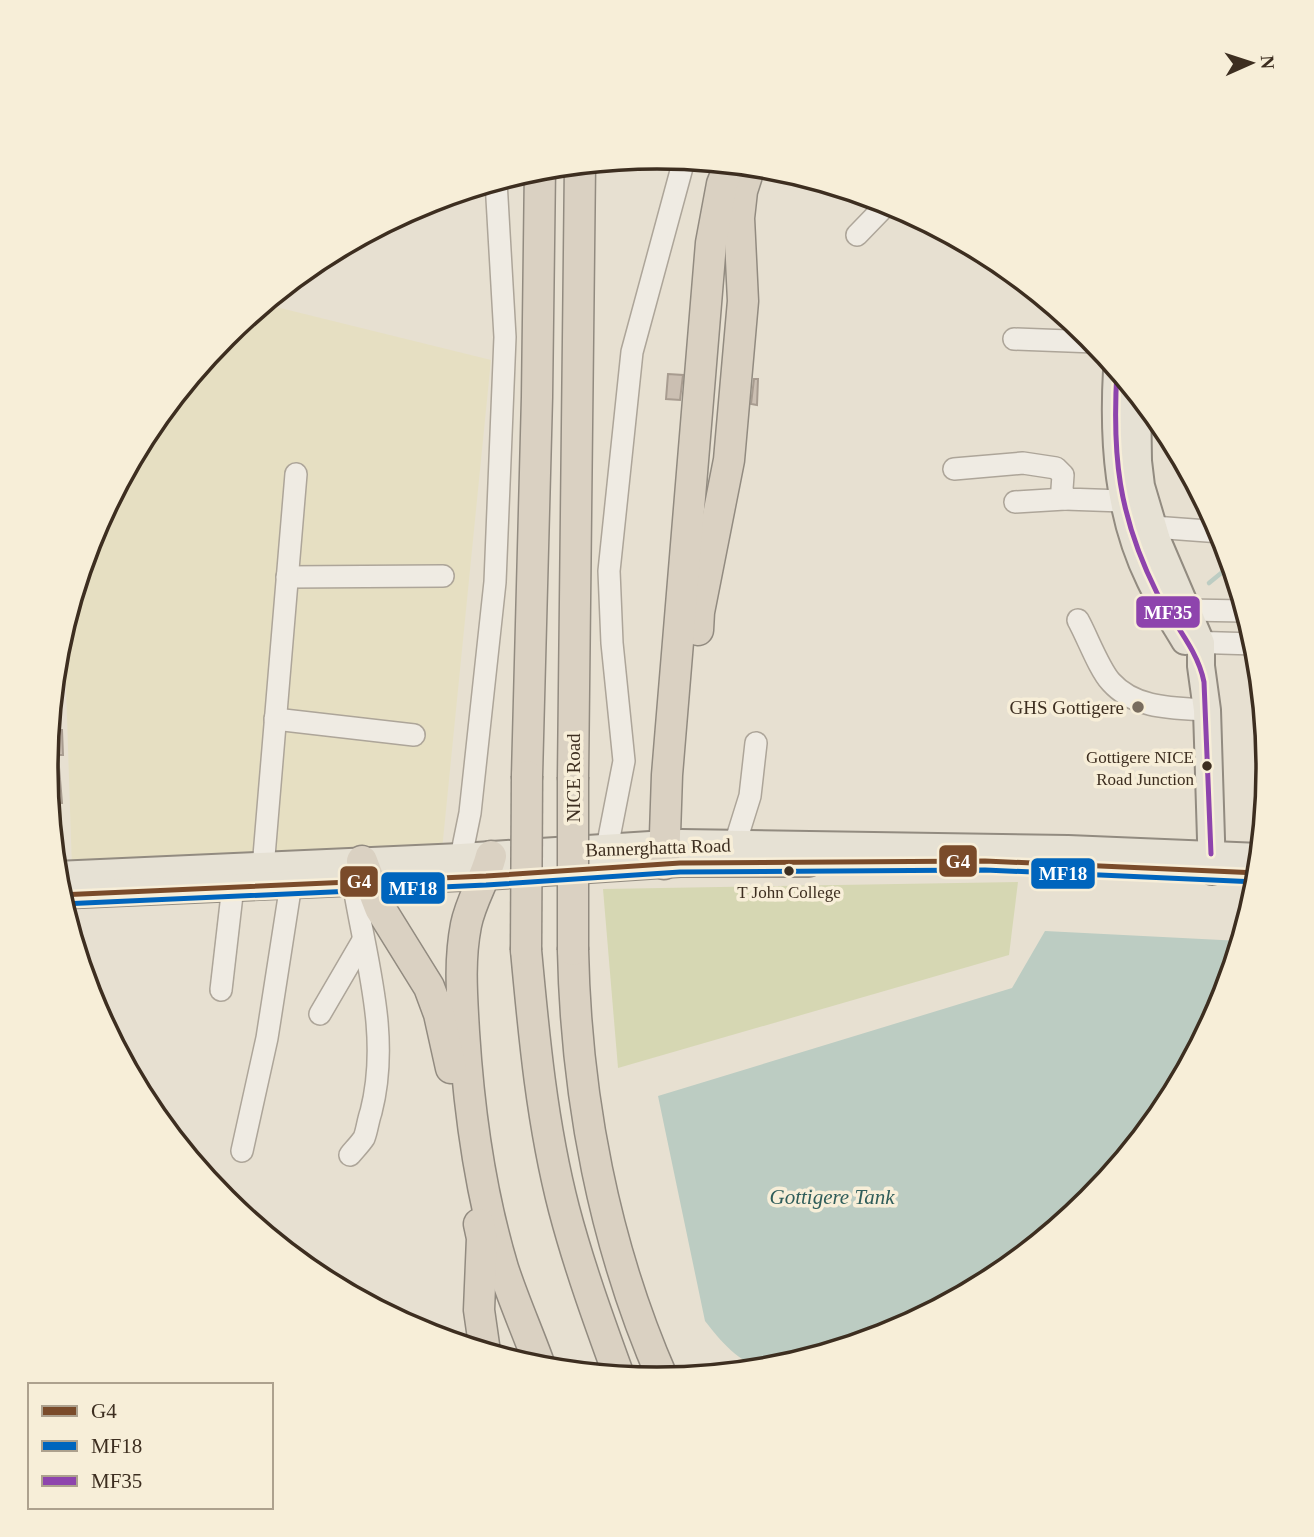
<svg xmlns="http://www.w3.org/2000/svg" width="1314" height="1537" font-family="'Times New Roman',serif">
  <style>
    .farmland { fill: #e6dfc2 }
    .green { fill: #d6d7b3 }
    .water { fill: #bcccc2 }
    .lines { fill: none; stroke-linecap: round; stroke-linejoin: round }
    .stream { stroke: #bcccc2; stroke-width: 4.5 }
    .building { fill: #cbbfb2; stroke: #a89c90; stroke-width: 2 }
    .minor-casing { stroke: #ada599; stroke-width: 24 }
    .major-casing { stroke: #928b80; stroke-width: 30 }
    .highway-casing { stroke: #928b80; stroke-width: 33 }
    .minor { stroke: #efebe3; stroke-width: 21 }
    .major { stroke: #e6e1d4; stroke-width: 26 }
    .highway { stroke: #dad1c2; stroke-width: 30 }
    .highway-bridge-casing { stroke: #928b80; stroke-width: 33; stroke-linecap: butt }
    .highway-bridge { stroke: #dad1c2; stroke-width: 30 }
    .bus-1-casing { stroke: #f7eed8; stroke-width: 10 }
    .bus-2-casing { stroke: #f7eed8; stroke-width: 10 }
    .bus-3-casing { stroke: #f7eed8; stroke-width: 10 }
    .bus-1 { stroke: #7a4b2a; stroke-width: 5 }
    .bus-2 { stroke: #0065bd; stroke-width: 5 }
    .bus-3 { stroke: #8e44ad; stroke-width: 5 }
    .poi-dot { fill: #786c5e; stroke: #f7eed8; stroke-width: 2.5 }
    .bus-dot { fill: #3d2e20; stroke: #f7eed8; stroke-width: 2.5 }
    .labels { text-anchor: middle; stroke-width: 7; stroke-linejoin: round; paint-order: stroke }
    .bus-label { font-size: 17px; fill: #3d2e20; stroke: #f7eed8; text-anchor: end }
    .poi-label { font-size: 19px; fill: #3d2e20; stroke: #f7eed8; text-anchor: end }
    .street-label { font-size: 19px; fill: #3d2e20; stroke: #f7eed8 }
    .water-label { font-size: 21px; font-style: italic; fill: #2f5d5a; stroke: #f7eed8 }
    .rim { fill: none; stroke: #3d2e20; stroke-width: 3.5 }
    .line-badge { stroke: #f7eed8; stroke-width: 2.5 }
    .badge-label { font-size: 19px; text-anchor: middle; font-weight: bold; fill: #fff }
  </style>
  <rect width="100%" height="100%" fill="#e7e0d1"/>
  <polygon class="farmland" points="264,304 491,360 442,850 72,869 64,626 92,534 149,428 225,336"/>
  <polygon class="green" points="1018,882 1009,955 618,1068 603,889"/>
  <path class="water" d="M1045,931l196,10 -19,62 -57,106 -76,92 -93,76 -105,57 -115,34c-31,3 -54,-25 -71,-47l-47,-225 354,-108z"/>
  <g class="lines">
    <polyline class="stream" points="1209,583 1231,565"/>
  </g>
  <g class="building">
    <polygon points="668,374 683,375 680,400 666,399"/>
    <polygon points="754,379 758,379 757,405 751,404"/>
    <polygon points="52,702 60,702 60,730 62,730 63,755 58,755 62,803 49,803 46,768"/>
  </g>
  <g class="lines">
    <defs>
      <g id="minor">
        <polyline points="857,235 888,203"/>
        <polyline points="1014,339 1095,342"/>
        <polyline points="954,469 1023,463 1056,468 1063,475 1062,489 1065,499 1123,501"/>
        <polyline points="1015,502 1065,499"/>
        <polyline points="1153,527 1221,532"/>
        <polyline points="287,577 443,576"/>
        <polyline points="1187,610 1245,611"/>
        <path d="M1078,620c9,16 21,49 33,62 24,27 63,26 96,28"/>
        <polyline points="1187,642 1255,644"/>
        <polyline points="275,719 414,735"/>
        <polyline points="735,844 750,796 756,743"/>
        <polyline points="607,848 624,761 612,643 609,571 632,352 684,160"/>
        <polyline points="461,857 470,813 495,582 505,337 496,181"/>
        <polyline points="262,880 296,474"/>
        <polyline points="221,990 233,886"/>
        <polyline points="320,1014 362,942"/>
        <polyline points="242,1151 267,1038 291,884"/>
        <path d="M350,1155c4,-5 10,-11 14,-17 3,-7 4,-18 7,-26 20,-78 -6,-154 -18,-231"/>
      </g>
      <g id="major">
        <path d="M1117,370c-4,71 1,145 33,210 10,21 23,41 35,61"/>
        <polyline points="1137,395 1138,461 1141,486 1157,540 1201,643 1201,666 1207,710 1212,871"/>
        <polyline points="56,875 461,857 682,843 1068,849 1260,857"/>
        <polyline points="59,895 486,876 680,863 809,863"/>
      </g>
      <g id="highway">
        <polyline points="698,630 699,612 729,460 743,301 739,218 742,191 750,166"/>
        <polyline points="527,776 537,397 540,168"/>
        <polyline points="573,777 580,165"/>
        <path d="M491,856c-6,24 -20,44 -25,69 -7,36 -4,71 -2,107 5,79 16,160 39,236 11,34 26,67 38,101"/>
        <polyline points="362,861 380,908 429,987 439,1014 451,1068"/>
        <polyline points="664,864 667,775 711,243 722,184 730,164"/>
        <path d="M526,950c8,87 16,174 38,259 15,57 35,112 55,167"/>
        <path d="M573,950c3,147 31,295 90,429"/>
        <polyline points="479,1224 482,1238 479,1310 485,1352"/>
      </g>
    </defs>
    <use href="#minor" class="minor-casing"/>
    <use href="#major" class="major-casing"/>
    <use href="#highway" class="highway-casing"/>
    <use href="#minor" class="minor"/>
    <use href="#major" class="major"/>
    <use href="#highway" class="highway"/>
    <defs>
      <g id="highway-bridge">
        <polyline points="573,777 573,950"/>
        <polyline points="526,950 527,776"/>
      </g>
    </defs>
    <use href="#highway-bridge" class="highway-bridge-casing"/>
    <use href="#highway-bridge" class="highway-bridge"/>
    <defs>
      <polyline id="bus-1" points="59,895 486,876 680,863 985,861 1258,873"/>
      <polyline id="bus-2" points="62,904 486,885 680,872 985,870 1257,882"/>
      <path id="bus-3" d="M1117,370c-5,85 1,145 40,223 15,29 41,57 47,89l7,172"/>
    </defs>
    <use href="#bus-1" class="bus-1-casing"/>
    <use href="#bus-2" class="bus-2-casing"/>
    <use href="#bus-3" class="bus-3-casing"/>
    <use href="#bus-1" class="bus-1"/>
    <use href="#bus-2" class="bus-2"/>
    <use href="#bus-3" class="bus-3"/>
  </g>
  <circle class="poi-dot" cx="1138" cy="707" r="7"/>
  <g class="bus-dot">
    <circle cx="1207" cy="766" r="6"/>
    <circle cx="789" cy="871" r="6"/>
  </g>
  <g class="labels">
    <g class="bus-label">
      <text x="1194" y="763">Gottigere NICE<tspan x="1194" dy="22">Road Junction</tspan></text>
      <text x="789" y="898" text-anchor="middle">T John College</text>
    </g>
    <g class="poi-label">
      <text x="1124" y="714">GHS Gottigere</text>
    </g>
    <g class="street-label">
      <text transform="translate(573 778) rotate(-90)" y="7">NICE Road</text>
      <text transform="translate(658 847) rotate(-2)" y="7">Bannerghatta Road</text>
    </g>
    <g class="water-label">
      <text x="832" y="1204">Gottigere Tank</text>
    </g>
  </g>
  <path d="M0 0H1314V1537H0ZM58 768a599 599 0 1 1 1198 0a599 599 0 1 1-1198 0Z" fill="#f7eed8" fill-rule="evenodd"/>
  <path class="rim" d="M58 768a599 599 0 1 1 1198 0a599 599 0 1 1-1198 0Z"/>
  <g class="line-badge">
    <rect x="1135" y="595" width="66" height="34" rx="7" fill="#8e44ad"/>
    <rect x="938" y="844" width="40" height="34" rx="7" fill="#7a4b2a"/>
    <rect x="1030" y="857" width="66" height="33" rx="7" fill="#0065bd"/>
    <rect x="339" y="865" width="40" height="33" rx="7" fill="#7a4b2a"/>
    <rect x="380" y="871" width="66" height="34" rx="7" fill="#0065bd"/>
  </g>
  <g class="badge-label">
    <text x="1168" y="619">MF35</text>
    <text x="958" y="868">G4</text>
    <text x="1063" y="880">MF18</text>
    <text x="359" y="888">G4</text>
    <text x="413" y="895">MF18</text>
  </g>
  <rect x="28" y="1383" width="245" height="126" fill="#f7eed8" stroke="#ada18e" stroke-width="2"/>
  <rect x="42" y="1406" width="35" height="10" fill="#7a4b2a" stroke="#ada18e" stroke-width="2"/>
  <text x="91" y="1418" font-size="21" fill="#3d2e20">G4</text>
  <rect x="42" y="1441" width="35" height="10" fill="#0065bd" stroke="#ada18e" stroke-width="2"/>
  <text x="91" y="1453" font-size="21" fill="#3d2e20">MF18</text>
  <rect x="42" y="1476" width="35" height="10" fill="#8e44ad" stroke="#ada18e" stroke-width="2"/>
  <text x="91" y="1488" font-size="21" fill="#3d2e20">MF35</text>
  <g transform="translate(1251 63) rotate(87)" stroke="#f7eed8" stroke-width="5" paint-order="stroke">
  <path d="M0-5L12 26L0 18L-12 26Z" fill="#3d2e20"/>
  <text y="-10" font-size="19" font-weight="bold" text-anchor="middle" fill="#3d2e20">N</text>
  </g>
</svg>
